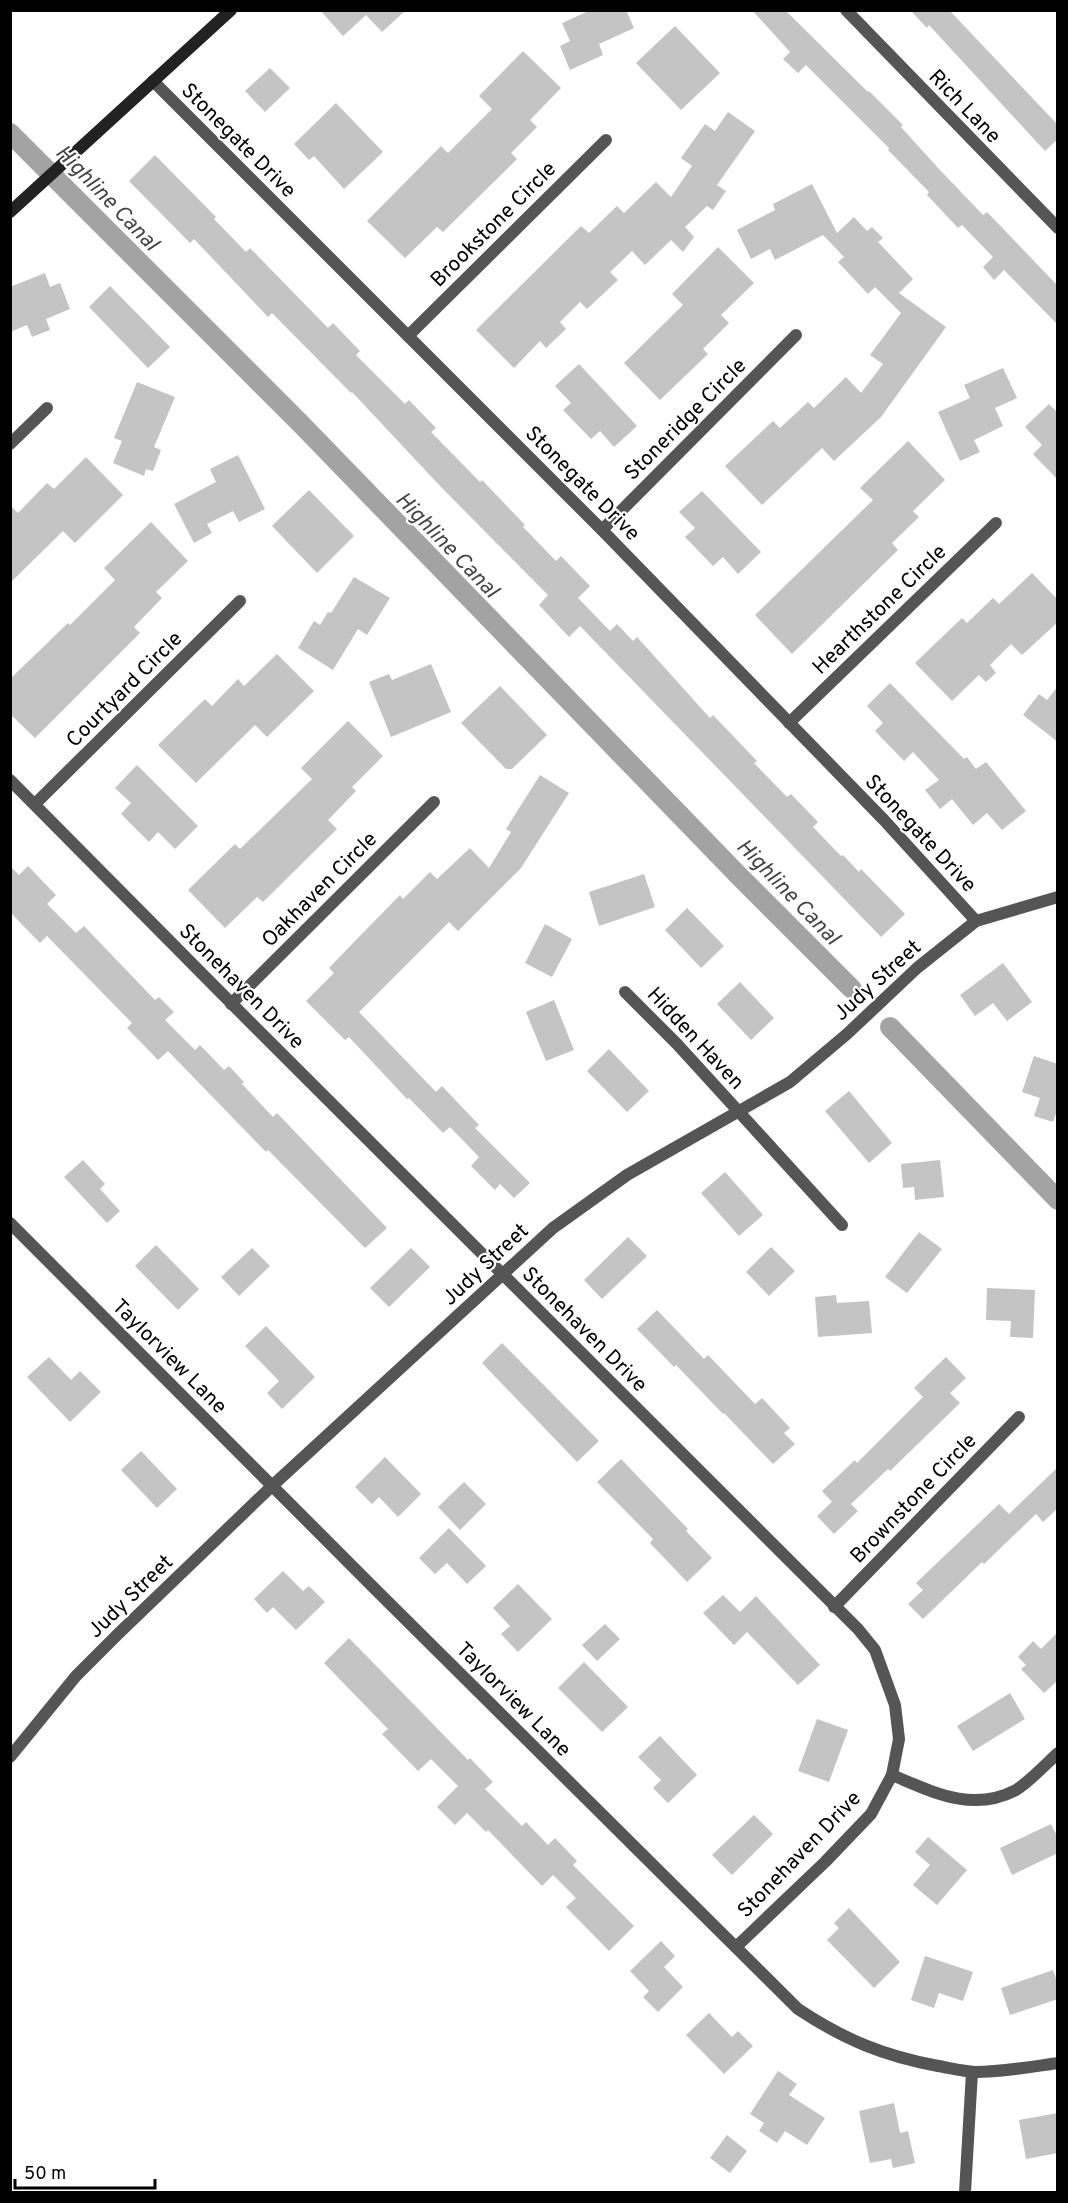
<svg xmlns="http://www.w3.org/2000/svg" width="1068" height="2203" font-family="Overpass,sans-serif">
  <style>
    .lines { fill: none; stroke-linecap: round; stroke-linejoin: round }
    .canal { stroke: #a3a3a3; stroke-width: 20 }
    .building { fill: #c4c4c4 }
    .minor { stroke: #555; stroke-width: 12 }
    .tertiary { stroke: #555; stroke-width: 12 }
    .secondary { stroke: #222; stroke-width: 12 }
    .labels { text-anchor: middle; stroke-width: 4.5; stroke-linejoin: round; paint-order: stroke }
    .street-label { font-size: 21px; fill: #000; stroke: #fff }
    .water-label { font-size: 22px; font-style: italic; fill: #444; stroke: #fff }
  </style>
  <rect width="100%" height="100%" fill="#fff"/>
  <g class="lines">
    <g class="canal">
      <polyline points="10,133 301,424 740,877 852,989"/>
      <polyline points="890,1027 1058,1200"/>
    </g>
  </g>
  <g class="building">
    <polygon points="320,10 406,10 382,32 366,15 343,36"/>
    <polygon points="591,10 626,10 634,28 599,44 603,55 570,70 560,46 570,41 562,23"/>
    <polygon points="752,10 785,10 868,92 869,91 903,125 901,127 938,168 983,215 987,212 1058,286 1058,325 1004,270 994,280 983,267 993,257 962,225 958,228 927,195 929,192 888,150 889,148 806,65 798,73 783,59 790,52"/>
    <polygon points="910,10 949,10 1058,125 1058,139 1045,151 929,25 927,28"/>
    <polygon points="675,26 720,73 681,110 636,63"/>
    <polygon points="523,51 561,88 530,120 537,127 511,153 517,159 443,232 437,227 405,258 367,221 441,146 448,153 492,109 479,96"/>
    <polygon points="270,68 290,88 265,112 245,91"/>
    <polygon points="336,103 383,152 344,189 314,156 309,160 294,144"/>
    <polygon points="728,112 755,131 717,185 726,191 713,210 707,206 685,227 694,237 683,252 671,240 645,265 632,251 610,272 618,280 587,309 580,302 560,322 566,329 546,348 540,341 514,368 476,330 581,226 589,233 617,206 624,213 656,182 671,197 692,166 681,158 705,124 715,131"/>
    <polygon points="155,155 216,217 214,219 246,252 250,248 328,328 333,323 360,351 356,355 405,404 409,400 436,428 431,432 480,482 482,480 525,525 523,527 556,561 561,556 590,586 578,598 610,631 617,624 633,641 637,637 710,718 713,715 757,761 754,763 787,797 791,794 818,822 813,827 841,856 843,855 859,872 861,869 905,914 881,937 580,626 569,637 539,605 548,595 441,487 352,392 351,393 272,313 268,317 194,239 190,243 129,181"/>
    <polygon points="812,184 837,233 854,217 867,231 872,227 883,238 878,242 913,279 899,293 946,327 881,417 834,461 822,448 762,505 725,466 773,421 780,428 808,402 814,408 846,377 861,393 883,364 870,355 901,313 875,287 868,294 838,262 844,257 823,235 775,260 770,249 751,259 737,230 775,210 773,204"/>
    <polygon points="718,247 754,283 721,315 729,323 703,349 708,354 660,400 624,363 683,305 672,294"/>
    <polygon points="45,273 50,287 60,283 70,309 46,319 50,330 32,337 27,325 10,332 10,287"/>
    <polygon points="110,286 170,347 148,368 89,307"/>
    <polygon points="579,364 637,426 614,447 600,431 591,439 563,410 571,403 555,386"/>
    <polygon points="1003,368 1017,398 995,408 1003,426 974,440 980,452 960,461 938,412 970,398 964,385"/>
    <polygon points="137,382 175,397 154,447 161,450 153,471 146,469 144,476 113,463 122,441 114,438"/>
    <polygon points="1049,404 1058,413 1058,480 1033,454 1042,445 1025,427"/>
    <polygon points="908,441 945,480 913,511 919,517 892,543 898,550 792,654 755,615 873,500 860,488"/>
    <polygon points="238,455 265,509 239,522 233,511 207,524 212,533 194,543 174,504 216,482 210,469"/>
    <polygon points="86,457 123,495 75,543 63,531 10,583 10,505 18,513 47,483 54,489"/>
    <polygon points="309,490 354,536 317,573 272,526"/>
    <polygon points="702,491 761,552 738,574 723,557 713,566 685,537 695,528 679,512"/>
    <polygon points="151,522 188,561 156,592 162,598 134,627 140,633 35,738 10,714 10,679 68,623 70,625 115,580 104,568"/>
    <polygon points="1032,573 1058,600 1058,622 1022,655 1011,644 990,665 996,673 986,682 979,675 952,701 915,663 962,618 967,623 993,598 999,604"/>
    <polygon points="354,577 390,598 367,635 358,629 333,670 298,648 314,621 320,625 328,612 331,613"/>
    <polygon points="277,654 314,691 267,737 255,725 196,783 158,745 205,699 212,706 238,679 244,686"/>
    <polygon points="431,664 451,712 391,737 369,682 389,674 392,680"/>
    <polygon points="890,683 964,759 967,757 976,769 986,762 1026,811 1002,830 987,813 973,825 952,799 940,809 925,790 939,780 913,752 904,761 875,731 883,723 867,706"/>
    <polygon points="500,686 547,735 512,769 506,769 461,723"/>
    <polygon points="1058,686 1058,742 1023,715 1039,694 1047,700"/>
    <polygon points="348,721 383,756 352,787 356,791 328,820 337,829 263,902 257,897 225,928 188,890 235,844 240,849 312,779 301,768"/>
    <polygon points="137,765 198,826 175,849 158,832 149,842 121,814 131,803 115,788"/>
    <polygon points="540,775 569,793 521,868 458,931 449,922 359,1012 436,1092 442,1086 479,1125 475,1128 530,1183 514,1198 500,1184 495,1190 471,1166 479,1157 450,1127 443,1133 409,1098 407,1099 349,1037 345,1040 306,1001 334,973 329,968 354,942 400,895 403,899 430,872 437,879 470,848 489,868 511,832 506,829"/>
    <polygon points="10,866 19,875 28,866 56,895 47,904 76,933 84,926 155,1000 159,997 174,1012 165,1020 195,1050 200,1045 224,1070 229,1066 244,1082 242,1084 273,1117 277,1113 387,1228 365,1248 268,1150 266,1152 168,1051 158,1060 127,1028 132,1023 47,936 40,943 10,912"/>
    <polygon points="644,874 655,907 599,926 589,892"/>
    <polygon points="687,908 724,946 701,968 665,930"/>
    <polygon points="545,924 572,939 552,977 525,963"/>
    <polygon points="1003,963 1032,1002 1007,1021 993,1003 975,1016 960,995"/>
    <polygon points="740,982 774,1018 751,1040 717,1004"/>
    <polygon points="554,1000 574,1050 546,1061 526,1012"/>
    <polygon points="609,1049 649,1091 627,1112 587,1071"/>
    <polygon points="1034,1056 1058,1064 1058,1108 1053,1122 1034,1116 1040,1098 1022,1092"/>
    <polygon points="849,1091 892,1143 869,1163 825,1111"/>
    <polygon points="83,1160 105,1184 100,1189 120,1211 107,1223 64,1177"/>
    <polygon points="940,1160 944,1197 915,1200 914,1187 903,1188 901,1164"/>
    <polygon points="725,1172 763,1215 739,1236 701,1193"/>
    <polygon points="919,1232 942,1249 907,1293 885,1277"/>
    <polygon points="628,1237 647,1256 602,1299 584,1280"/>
    <polygon points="156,1245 199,1289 178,1310 135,1266"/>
    <polygon points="771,1247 795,1271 769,1296 746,1272"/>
    <polygon points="252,1248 270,1266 239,1296 221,1277"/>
    <polygon points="411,1248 430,1267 389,1307 370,1288"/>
    <polygon points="987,1288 1035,1290 1033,1338 1010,1337 1011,1321 986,1320"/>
    <polygon points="836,1295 837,1303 869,1301 872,1333 818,1337 815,1297"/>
    <polygon points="657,1310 704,1359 708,1355 755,1404 762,1398 790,1428 784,1433 795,1444 773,1464 724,1413 723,1414 676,1365 674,1367 637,1329"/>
    <polygon points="266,1326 315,1377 282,1409 267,1393 279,1381 245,1346"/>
    <polygon points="502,1343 599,1441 577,1462 482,1363"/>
    <polygon points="49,1357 71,1380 80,1371 101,1392 70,1422 27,1377"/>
    <polygon points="946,1357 966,1378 950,1393 960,1403 890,1471 888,1469 851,1504 858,1511 834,1534 817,1516 832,1502 822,1491 855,1460 857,1463 923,1397 914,1388"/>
    <polygon points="141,1451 177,1489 157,1508 121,1470"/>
    <polygon points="385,1457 421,1494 398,1517 379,1497 372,1504 355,1487"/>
    <polygon points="621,1459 688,1529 686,1531 712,1558 687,1582 650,1543 653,1539 597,1482"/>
    <polygon points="1058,1467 1058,1508 1043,1522 1036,1514 984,1564 982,1562 923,1619 908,1604 923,1590 916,1583 999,1504 1009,1514"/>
    <polygon points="464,1482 486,1504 460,1530 438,1507"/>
    <polygon points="449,1528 486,1566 467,1584 447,1563 435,1574 419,1558"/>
    <polygon points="283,1571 303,1591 309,1586 325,1602 296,1630 273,1607 267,1613 254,1599"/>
    <polygon points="518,1584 552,1619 518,1652 501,1634 510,1626 493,1608"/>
    <polygon points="723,1595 740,1612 756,1596 820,1665 798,1685 747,1632 734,1645 703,1613"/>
    <polygon points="605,1624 620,1639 597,1661 582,1645"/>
    <polygon points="1058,1632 1058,1680 1044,1693 1021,1669 1026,1665 1018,1657 1033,1641 1041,1649"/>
    <polygon points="349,1638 468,1760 470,1758 493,1782 485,1789 522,1826 526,1822 548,1845 555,1838 577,1861 573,1865 634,1926 609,1951 566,1907 576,1898 553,1875 542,1886 488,1830 486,1832 467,1813 455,1825 437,1807 458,1786 431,1759 418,1771 382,1734 388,1729 324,1663"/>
    <polygon points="584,1662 628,1707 602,1732 558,1688"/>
    <polygon points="1010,1693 1025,1719 973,1751 957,1726"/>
    <polygon points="817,1719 848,1730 829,1782 798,1771"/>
    <polygon points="660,1736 697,1775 668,1803 653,1788 661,1780 638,1757"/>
    <polygon points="754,1815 773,1834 732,1875 712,1855"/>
    <polygon points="1051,1824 1058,1838 1058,1853 1012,1875 1000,1848"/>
    <polygon points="928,1837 967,1870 937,1905 913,1885 930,1865 915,1852"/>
    <polygon points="849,1908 900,1962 874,1988 827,1940 839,1928 834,1923"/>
    <polygon points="661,1941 675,1956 664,1967 683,1987 658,2012 643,1997 649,1991 630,1971"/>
    <polygon points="925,1956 973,1972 963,2001 939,1993 934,2008 911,2000"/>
    <polygon points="1053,1970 1058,1984 1058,1999 1010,2015 1001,1988"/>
    <polygon points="709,2013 732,2037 738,2031 753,2046 724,2074 686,2035"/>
    <polygon points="778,2071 797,2084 789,2095 825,2118 807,2145 785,2131 777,2143 759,2131 764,2123 750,2114"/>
    <polygon points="894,2103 900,2133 908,2131 915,2163 893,2168 891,2159 870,2163 859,2111"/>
    <polygon points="1058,2113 1058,2153 1026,2159 1019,2120"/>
    <polygon points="727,2135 747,2151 730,2173 710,2158"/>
  </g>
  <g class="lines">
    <g class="minor">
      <polyline points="846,10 1058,228"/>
      <polyline points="153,81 602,530 884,820 976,921"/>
      <polyline points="408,336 606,140"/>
      <polyline points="10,444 47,408"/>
      <polyline points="602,530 796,335"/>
      <polyline points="789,723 996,523"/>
      <polyline points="10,780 244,1016 858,1629 875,1650 895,1705 899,1739 892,1775 871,1814 825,1862 736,1947"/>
      <polyline points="35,804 240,601"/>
      <polyline points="625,992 677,1044 842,1225"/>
      <polyline points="231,1004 434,802"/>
      <path d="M10,1223l366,367 422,419c47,31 86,47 140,57 12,2 25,5 37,6 27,0 55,-5 83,-9"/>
      <polyline points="834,1607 1019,1417"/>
      <path d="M892,1775c41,17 80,38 124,15 13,-8 30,-26 42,-37"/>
      <polyline points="965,2192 972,2072"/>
    </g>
    <polyline class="tertiary" points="10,1757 76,1676 118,1634 272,1486 553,1228 627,1175 790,1082 847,1034 917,968 976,921 1058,897"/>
    <polyline class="secondary" points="10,212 231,10"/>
  </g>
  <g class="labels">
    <g class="street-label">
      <text transform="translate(965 106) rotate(46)" y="7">Rich Lane</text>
      <text transform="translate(239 140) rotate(45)" y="7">Stonegate Drive</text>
      <text transform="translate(493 224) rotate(-45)" y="7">Brookstone Circle</text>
      <text transform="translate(685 419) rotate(-45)" y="7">Stoneridge Circle</text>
      <text transform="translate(583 483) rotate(45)" y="7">Stonegate Drive</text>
      <text transform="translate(879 609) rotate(-44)" y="7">Hearthstone Circle</text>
      <text transform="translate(124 689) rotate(-45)" y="7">Courtyard Circle</text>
      <text transform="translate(921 833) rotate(47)" y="7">Stonegate Drive</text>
      <text transform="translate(319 889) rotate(-45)" y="7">Oakhaven Circle</text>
      <text transform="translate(877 980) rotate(-42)" y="7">Judy Street</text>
      <text transform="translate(242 986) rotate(45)" y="7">Stonehaven Drive</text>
      <text transform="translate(696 1038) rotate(47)" y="7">Hidden Haven</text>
      <text transform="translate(485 1264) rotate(-43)" y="7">Judy Street</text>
      <text transform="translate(585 1329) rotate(45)" y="7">Stonehaven Drive</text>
      <text transform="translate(170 1356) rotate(45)" y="7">Taylorview Lane</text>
      <text transform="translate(913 1498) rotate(-46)" y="7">Brownstone Circle</text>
      <text transform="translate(130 1596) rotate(-44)" y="7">Judy Street</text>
      <text transform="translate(514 1699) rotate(45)" y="7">Taylorview Lane</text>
      <text transform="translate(799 1854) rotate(-46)" y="7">Stonehaven Drive</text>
    </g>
    <g class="water-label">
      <text transform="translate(108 197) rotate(46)" y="8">Highline Canal</text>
      <text transform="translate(448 544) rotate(46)" y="8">Highline Canal</text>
      <text transform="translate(789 891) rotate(46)" y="8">Highline Canal</text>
    </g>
  </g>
  <rect width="1068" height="2203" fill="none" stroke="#000000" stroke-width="24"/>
  <path d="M15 2179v9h140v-9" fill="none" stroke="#000000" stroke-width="3"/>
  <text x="24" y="2179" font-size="18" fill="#000000" stroke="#ffffff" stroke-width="4.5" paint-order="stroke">50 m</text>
</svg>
